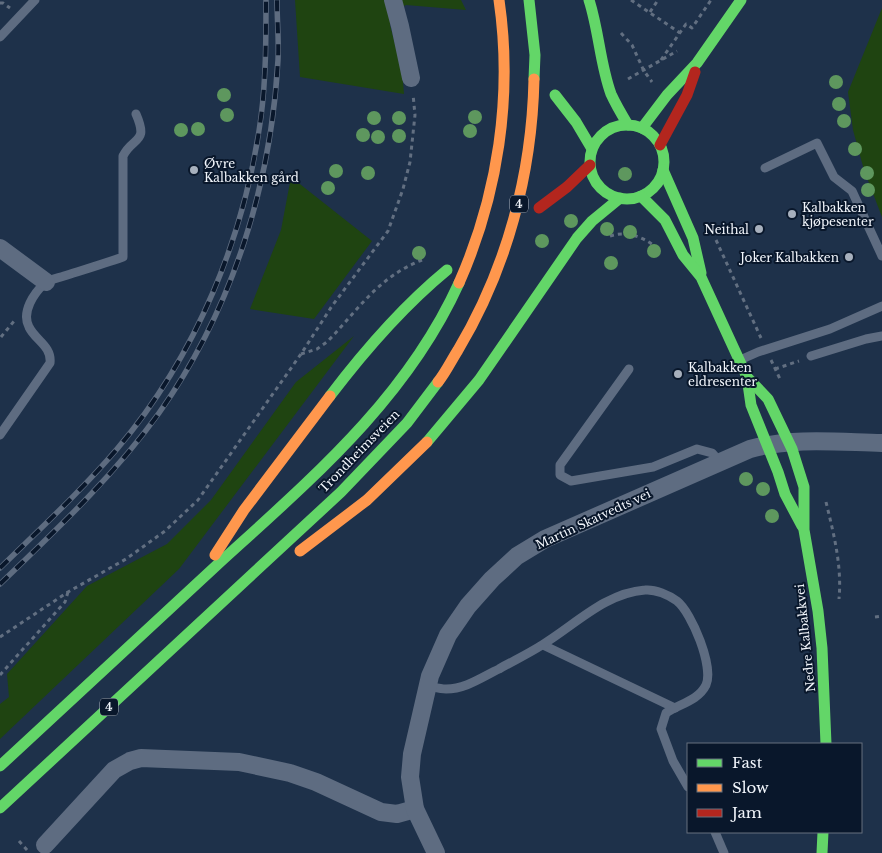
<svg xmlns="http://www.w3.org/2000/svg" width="882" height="853" font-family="'Libre Baskerville',serif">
<rect width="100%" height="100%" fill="#1e314a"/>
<g fill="#1f4411">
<polygon points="295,0 461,0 466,10 406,5 395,11 390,25 402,71 404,94 300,77"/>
<polygon points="882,8 882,217 864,170 853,130 848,92"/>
<polygon points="291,177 372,241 314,319 250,309 281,230"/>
<polygon points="354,336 179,569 0,739 0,704 9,697 7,674 87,586 167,544 211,500 296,382"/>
</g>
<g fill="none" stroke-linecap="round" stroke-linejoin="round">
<g stroke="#626f81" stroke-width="3" stroke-dasharray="4 4" stroke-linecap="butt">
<polyline points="631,0 680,33"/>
<polyline points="0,3 3,3 10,8"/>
<polyline points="650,12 658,0"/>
<polyline points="621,33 632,45 644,71 652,82"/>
<polyline points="661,60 686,24 692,28 711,0"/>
<polyline points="628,79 677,51"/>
<path d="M610 236C626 231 641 236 653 245"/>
<polyline points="716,240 761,338"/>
<polyline points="1,337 15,320"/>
<path d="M301 354 317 349 327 342C358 310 378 277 422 260"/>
<polyline points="771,360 780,379"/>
<polyline points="775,369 799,361"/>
<path d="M826 502C834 535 842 566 839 599"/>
<polyline points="875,617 882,616"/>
<polyline points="0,637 68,592 126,559 165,531 198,500 301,354 332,306 388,231 403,189 410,162 415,115 413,94"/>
<polyline points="0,675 65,602 68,592"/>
<polyline points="19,841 28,851"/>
</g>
<g stroke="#5e6c81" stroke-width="9">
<polyline points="0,37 35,0"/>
<polyline points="765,168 817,143 834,177 852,191 882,256"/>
<polyline points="811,356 866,339 882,336"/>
<polyline points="740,360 758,352 830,329 882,306"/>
<polyline points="629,369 560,465 560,475 571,481 653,467 697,449 712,453 719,461"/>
<path d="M0 435 50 363C52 346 35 340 29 327 21 312 34 293 45 283 50 279 58 278 64 276 83 270 103 264 123 257V156C133 136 149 144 136 114"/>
<polyline points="543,645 675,708"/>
<path d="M427 686C433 687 440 689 446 689 466 689 482 677 499 669 513 661 528 654 542 645 575 625 605 593 645 590 655 589 669 595 677 601 692 613 714 667 706 685 698 701 679 704 666 713L661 729 673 761 688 787"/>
<polyline points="715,832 724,853"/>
</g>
<g stroke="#5e6c81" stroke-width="18">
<polyline points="393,0 400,26 411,78"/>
<polyline points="0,248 46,282"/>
<polyline points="45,845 114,770 130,761 141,758 239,762 290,773 316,782 381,812 397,814 415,809"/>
<path d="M436 853 415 809 410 777 412 754 430 676 448 635 468 606 492 579 517 556 545 539 750 449C794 437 837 442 882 443"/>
</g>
<g stroke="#63d668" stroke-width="11">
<polyline points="529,0 535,55 534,79"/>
<path d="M589 0C599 31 600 64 611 94 616 105 622 115 628 125"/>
<polyline points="555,95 576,122 592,149"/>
<circle cx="627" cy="162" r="37"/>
<polyline points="642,128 667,95 697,63 741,0"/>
<polyline points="663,170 693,238 701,273"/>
<polyline points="641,196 665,220 683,255 701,277 747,377 751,405 778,472 785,494 802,526"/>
<polyline points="747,377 768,399 792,449 804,487 804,530 818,611 822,648 826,744"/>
<path d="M330 396C365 350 402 307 447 270"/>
<polyline points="427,442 479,380 577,238 592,221 620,198"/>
<path d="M0 766C72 699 144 632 217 565 309 481 406 400 459 283"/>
<polyline points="0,808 341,492 407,423 438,382"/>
<polyline points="822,853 823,832"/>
</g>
<g stroke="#ff974d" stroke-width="11">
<path d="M459 283C498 195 513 96 499 0"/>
<path d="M438 382C446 372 451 361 458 350 507 268 532 174 534 79"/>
<polyline points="300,551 367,500 427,442"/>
<polyline points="215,555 244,510 330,396"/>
</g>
<g stroke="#b3261e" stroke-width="11">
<polyline points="660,145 687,95 695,72"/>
<polyline points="539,208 567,187 590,165"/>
</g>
<defs>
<g id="rail">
<path d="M0 568C40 529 81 491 117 449 196 356 245 237 261 117 266 78 266 39 266 0"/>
<path d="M0 584C56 530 113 477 159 413 232 310 271 186 278 60 279 40 277 20 277 0"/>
</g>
</defs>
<use href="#rail" stroke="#5e6c80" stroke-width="5.5"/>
<use href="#rail" stroke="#09172b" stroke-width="4" stroke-dasharray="11" stroke-linecap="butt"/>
</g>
<g fill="#5e975e">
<circle cx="836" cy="82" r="7"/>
<circle cx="224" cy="95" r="7"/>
<circle cx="839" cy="104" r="7"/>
<circle cx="227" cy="115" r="7"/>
<circle cx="475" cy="117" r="7"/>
<circle cx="374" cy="118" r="7"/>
<circle cx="399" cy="118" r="7"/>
<circle cx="844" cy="121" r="7"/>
<circle cx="198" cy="129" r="7"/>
<circle cx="181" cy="130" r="7"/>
<circle cx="470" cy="131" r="7"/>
<circle cx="363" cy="135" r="7"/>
<circle cx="399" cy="136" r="7"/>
<circle cx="378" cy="137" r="7"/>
<circle cx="855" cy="149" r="7"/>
<circle cx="336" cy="171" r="7"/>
<circle cx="368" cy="173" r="7"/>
<circle cx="867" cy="173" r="7"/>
<circle cx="625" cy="174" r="7"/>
<circle cx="328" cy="188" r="7"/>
<circle cx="868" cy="190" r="7"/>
<circle cx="571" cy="221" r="7"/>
<circle cx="607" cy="229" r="7"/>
<circle cx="630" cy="232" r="7"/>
<circle cx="542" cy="241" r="7"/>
<circle cx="654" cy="251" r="7"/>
<circle cx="419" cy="253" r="7"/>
<circle cx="611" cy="263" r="7"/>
<circle cx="746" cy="479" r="7"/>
<circle cx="763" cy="489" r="7"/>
<circle cx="772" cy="516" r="7"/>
</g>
<g fill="#a7b0bd" stroke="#09172b" stroke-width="2">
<circle cx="194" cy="170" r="5"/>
<circle cx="792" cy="214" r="5"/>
<circle cx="759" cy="229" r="5"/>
<circle cx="849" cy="257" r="5"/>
<circle cx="678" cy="374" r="5"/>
</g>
<g text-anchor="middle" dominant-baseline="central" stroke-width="4" stroke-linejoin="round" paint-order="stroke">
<g fill="#09172b" stroke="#abb2bd" stroke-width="1">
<rect x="510" y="195.5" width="18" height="17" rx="4"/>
<rect x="100" y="698.5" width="18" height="17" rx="4"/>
</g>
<g font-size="11" font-weight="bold" fill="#f1f5fb">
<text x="519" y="204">4</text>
<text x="109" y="707">4</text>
</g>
<g font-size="12" fill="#f1f5fb" stroke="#09172b" text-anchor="start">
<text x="204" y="163">Øvre<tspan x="204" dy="14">Kalbakken gård</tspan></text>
<text x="802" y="207">Kalbakken<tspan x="802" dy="14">kjøpesenter</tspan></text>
<text x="749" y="229" text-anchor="end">Neithal</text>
<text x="839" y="257" text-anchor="end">Joker Kalbakken</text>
<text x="688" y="367">Kalbakken<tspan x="688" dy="14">eldresenter</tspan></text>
</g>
<g font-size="12" fill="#f1f5fb" stroke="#09172b">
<text transform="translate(359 451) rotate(-46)">Trondheimsveien</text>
<text transform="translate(593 519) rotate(-25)">Martin Skatvedts vei</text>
<text transform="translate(805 638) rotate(-96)">Nedre Kalbakkvei</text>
</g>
</g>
<rect x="687" y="743" width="175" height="90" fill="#09172b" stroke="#66707e"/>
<rect x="697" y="759" width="25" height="8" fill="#63d668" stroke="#66707e"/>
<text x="732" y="768" font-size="15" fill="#f1f5fb">Fast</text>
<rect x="697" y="784" width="25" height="8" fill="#ff974d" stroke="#66707e"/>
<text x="732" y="793" font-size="15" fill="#f1f5fb">Slow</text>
<rect x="697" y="809" width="25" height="8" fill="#b3261e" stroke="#66707e"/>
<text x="732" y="818" font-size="15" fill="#f1f5fb">Jam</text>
</svg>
